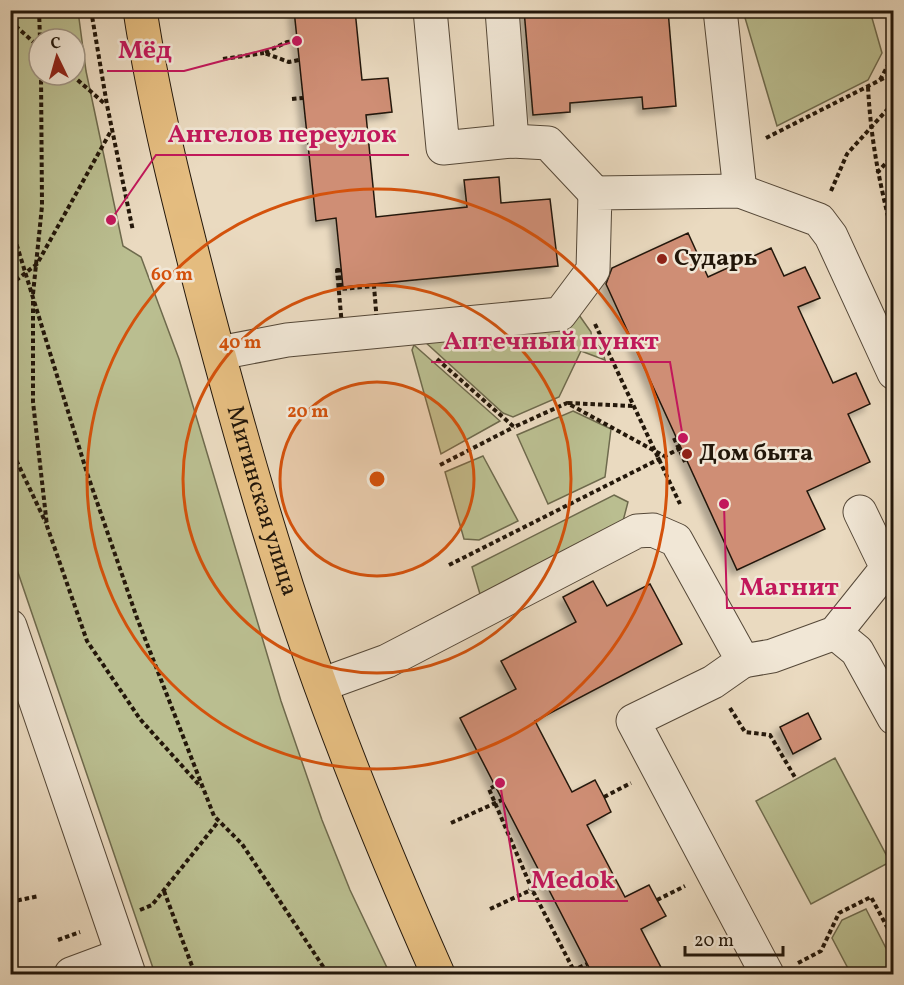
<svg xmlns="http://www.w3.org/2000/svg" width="904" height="985" font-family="Vollkorn,serif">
<defs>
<filter id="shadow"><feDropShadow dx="-5.5" dy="5.5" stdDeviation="3" flood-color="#0004"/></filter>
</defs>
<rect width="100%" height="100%" fill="#eadac0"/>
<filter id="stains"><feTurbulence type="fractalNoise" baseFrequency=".00333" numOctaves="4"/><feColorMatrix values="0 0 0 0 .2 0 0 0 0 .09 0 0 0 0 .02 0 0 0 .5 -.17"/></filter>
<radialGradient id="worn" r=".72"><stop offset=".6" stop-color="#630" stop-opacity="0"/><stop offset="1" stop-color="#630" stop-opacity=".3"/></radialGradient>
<g fill="#babe90" stroke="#6e6a4d" stroke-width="1.5" fill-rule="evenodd">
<path d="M10 11H78L86 71 123 246 141 257 179 359 281 701 322 820 350 890 390 974H155L11 552ZM39 39H75V75H39Z"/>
<polygon points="743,11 870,11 882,53 868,80 777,126"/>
<polygon points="579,315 591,332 592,341 602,349 605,360 581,351 559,397 513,417 503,413 424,341"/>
<polygon points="414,345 500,421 441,454 412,350"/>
<polygon points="573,411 611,429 605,477 548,504 517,435"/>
<polygon points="483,456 518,521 479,540 464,539 445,472"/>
<polygon points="614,495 628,502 623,521 482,601 472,567"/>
<polygon points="835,758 890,862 811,904 756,801"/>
<polygon points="866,909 893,962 893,974 851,974 832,938 842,920"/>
</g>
<g fill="#cf8e75" stroke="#23170a" stroke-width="1.5" filter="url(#shadow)">
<polygon points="294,10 355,10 362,80 388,78 392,112 366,115 376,217 467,207 464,180 499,177 501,203 550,199 558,266 343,287 336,218 316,221"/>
<polygon points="524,10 668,10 676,106 643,109 642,97 570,103 570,112 533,115"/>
<polygon points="688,233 708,277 771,248 784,276 805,267 820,298 798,307 833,383 856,373 870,404 848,414 870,462 807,491 825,529 737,570 606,284 612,268"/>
<polygon points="593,581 607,606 650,584 682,644 535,721 572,792 595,780 604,797 611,812 587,825 625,897 649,885 657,900 666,916 641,929 665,975 593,975 460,718 516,689 501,661 576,622 563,597"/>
<polygon points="808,713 821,739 793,754 780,727"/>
</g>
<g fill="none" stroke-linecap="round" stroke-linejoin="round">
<defs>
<g id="minor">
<polyline points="430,10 443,148 512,141 548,143 595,193"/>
<polyline points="502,10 512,141"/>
<polyline points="720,10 740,191"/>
<polyline points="219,353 287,340 560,314 593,270 595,193 740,191 819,220 831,236 894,373"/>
<polyline points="10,626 129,974"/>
<polyline points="835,633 857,651 894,718"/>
<polyline points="743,661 772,656 835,633 887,568 860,512"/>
<polyline points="321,685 387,661 637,531 653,530 676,540 743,661 713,682 633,721 767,974"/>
<polyline points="71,974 122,955"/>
</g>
<g id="major">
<path id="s1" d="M140 10C155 109 180 206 205 303 228 390 252 477 279 562 322 701 379 841 438 974"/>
</g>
</defs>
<use href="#minor" stroke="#554838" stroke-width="35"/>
<use href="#major" stroke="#23170a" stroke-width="35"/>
<g stroke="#23170a" stroke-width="4" stroke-dasharray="4.5 3" stroke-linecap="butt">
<polyline points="39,10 40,39"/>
<polyline points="91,10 107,105 133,231"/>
<polyline points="10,21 39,47"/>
<polyline points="297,41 287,42 264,53 289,62 299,60"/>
<polyline points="223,59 264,53"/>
<polyline points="72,75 105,104"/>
<polyline points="880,80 894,54"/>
<path d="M868 87C871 143 880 186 894 240"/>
<polyline points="292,99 303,98"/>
<polyline points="766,138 894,73"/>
<polyline points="877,173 894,154"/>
<polyline points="831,191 847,154 894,102"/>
<polyline points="10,223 87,473 137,618 214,816 242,844 328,974"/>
<polygon points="337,270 339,270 341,289 374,286 377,323 342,326"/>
<polyline points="10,285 37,264 112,129"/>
<polyline points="33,294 42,206 41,75"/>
<polyline points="33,301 33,402 47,526 87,641 140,719 201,787"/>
<polyline points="595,324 680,504"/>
<polyline points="437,359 514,427 567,403 664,456"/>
<polyline points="568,403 633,406"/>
<polyline points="674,438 685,462"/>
<polyline points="10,447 46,523"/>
<polyline points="440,465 514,427"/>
<polyline points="449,565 681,448"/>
<polyline points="730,708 745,732 770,735 796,779"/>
<polyline points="495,786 489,789 531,887 530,891 534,893 572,967 571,971 576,974"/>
<polyline points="604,797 631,783"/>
<polyline points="451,823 502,800"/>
<polyline points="164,891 195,974"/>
<polyline points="657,900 685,886"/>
<polyline points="10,902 39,896"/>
<polyline points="490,909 546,883"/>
<polyline points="140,910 152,905 218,822"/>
<polyline points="58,940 80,932"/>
<polyline points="798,963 821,951 839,913 871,897 894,940"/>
<polyline points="565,974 587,964"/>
</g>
<use href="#minor" stroke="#f1e7d6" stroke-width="33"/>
<use href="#major" stroke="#e5bd80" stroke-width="33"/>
</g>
<circle cx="377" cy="479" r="97" fill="#d4520c" fill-opacity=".12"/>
<g fill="none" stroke="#d4520c" stroke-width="3">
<circle cx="377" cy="479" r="97"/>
<circle cx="377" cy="479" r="194"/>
<circle cx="377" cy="479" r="290"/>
</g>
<g fill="#8f2418" stroke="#f1e7d6" stroke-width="2">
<circle cx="662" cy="259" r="6"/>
<circle cx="687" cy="454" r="6"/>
</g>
<g text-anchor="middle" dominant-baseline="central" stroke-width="5" stroke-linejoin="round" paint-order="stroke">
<g font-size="24" font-weight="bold" fill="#23170a" stroke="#f1e7d6" text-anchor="start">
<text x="674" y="259">Сударь</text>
<text x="699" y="454">Дом быта</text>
</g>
<g font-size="24" fill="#23170a" stroke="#f1e7d6">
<text stroke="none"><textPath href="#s1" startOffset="506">Митинская улица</textPath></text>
</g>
</g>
<circle cx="377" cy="479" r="9" fill="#d4520c" stroke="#f1e7d6" stroke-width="3"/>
<g font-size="18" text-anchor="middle" font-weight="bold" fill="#d4520c" stroke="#f1e7d6" stroke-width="5" stroke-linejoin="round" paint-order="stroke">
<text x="172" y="280">60 m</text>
<text x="240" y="348">40 m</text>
<text x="308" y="417">20 m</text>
</g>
<path fill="none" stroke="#c2185b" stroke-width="2" d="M297 41L184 71H107M111 220L156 155H409M683 438L670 362H431M724 504L727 608H851M500 783L519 901H628"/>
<g fill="#c2185b" stroke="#f1e7d6" stroke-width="2">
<circle cx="297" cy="41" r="6"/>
<circle cx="111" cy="220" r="6"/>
<circle cx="683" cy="438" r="6"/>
<circle cx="724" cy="504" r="6"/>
<circle cx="500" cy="783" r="6"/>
</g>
<g font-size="26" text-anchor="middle" font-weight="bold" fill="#c2185b" stroke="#f1e7d6" stroke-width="5" stroke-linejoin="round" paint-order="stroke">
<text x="145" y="58">Мёд</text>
<text x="282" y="142">Ангелов переулок</text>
<text x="551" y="349">Аптечный пункт</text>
<text x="789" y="595">Магнит</text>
<text x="573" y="888">Medok</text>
</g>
<rect width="904" height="985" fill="none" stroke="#eadac0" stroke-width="36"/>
<rect x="12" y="12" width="880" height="961" fill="none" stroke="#23170a" stroke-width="3"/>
<rect x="18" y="18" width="868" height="949" fill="none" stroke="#23170a" stroke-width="1.5"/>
<g transform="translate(57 57) rotate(355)"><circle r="28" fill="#f1e7d6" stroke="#9f9484" stroke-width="1.5"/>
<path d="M0-4.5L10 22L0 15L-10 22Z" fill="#8f2418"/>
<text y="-9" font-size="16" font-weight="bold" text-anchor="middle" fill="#23170a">С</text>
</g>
<path d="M685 946v9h98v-9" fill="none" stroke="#23170a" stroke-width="3"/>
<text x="694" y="946" font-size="18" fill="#23170a" stroke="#f1e7d6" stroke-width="4.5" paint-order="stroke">20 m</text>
<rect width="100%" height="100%" filter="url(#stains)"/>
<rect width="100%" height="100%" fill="url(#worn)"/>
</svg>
